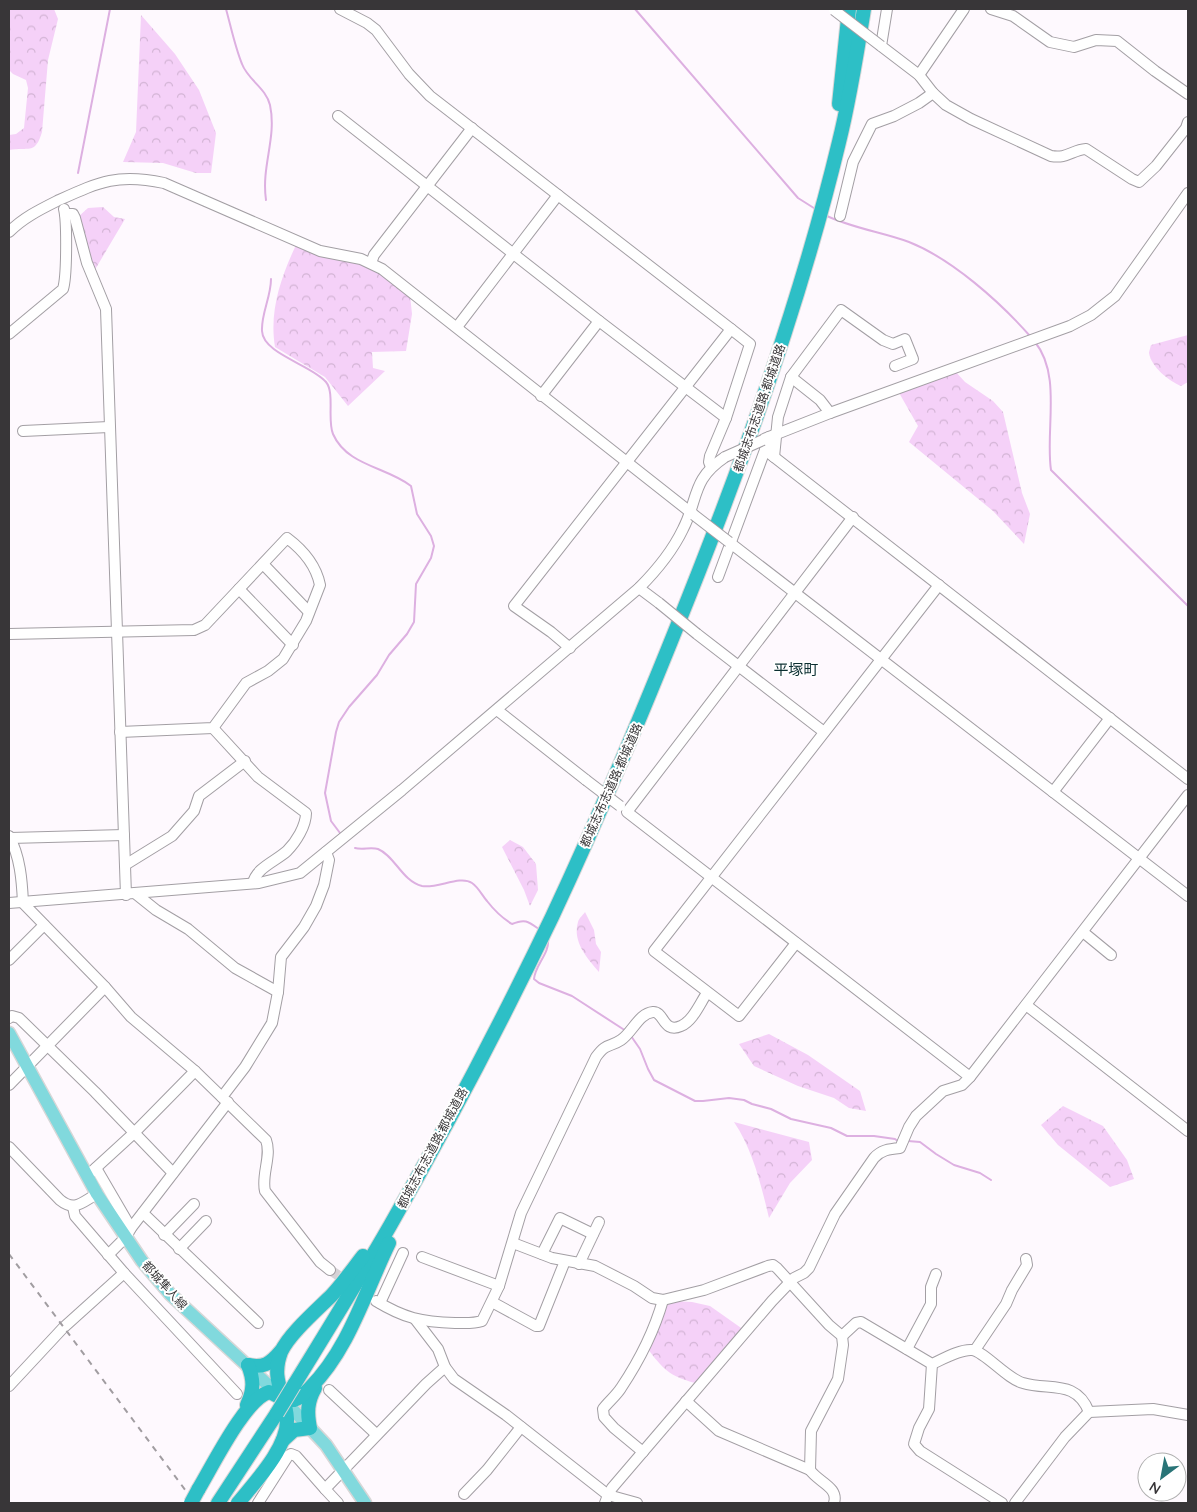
<svg xmlns="http://www.w3.org/2000/svg" width="1197" height="1512" font-family="Quicksand,'Noto Sans JP',sans-serif">
<defs>
<pattern id="forest-crowns" width="20" height="18" patternUnits="userSpaceOnUse" patternTransform="scale(1.25)"><rect width="20" height="18" fill="#f5d1f8"/><path d="M2 6a3 3 0 1 1 6 0M12 15a3 3 0 1 1 6 0" fill="none" stroke="#d3b4d5"/></pattern>
</defs>
<rect width="100%" height="100%" fill="#fef9fe"/>
<g fill="url(#forest-crowns)">
<path d="M9 9H54L58 19 48 60 42 132C35 156 28 146 9 150V135L16 134 24 128 28 88 26 80 13 74 9 70Z"/>
<polygon points="141,15 175,54 199,90 216,133 211,173 196,173 163,163 123,162 136,132"/>
<polygon points="103,207 114,217 125,219 93,273 78,217 88,208"/>
<path d="M296 245 366 265 383 274 410 295 412 314 406 351 372 352 373 368 385 371 348 406 325 377 275 347C269 311 281 277 296 245Z"/>
<path d="M1188 335V382L1181 386C1169 381 1151 367 1149 353 1149 352 1151 345 1151 345Z"/>
<polygon points="955,371 965,382 993,401 1003,412 1022,493 1030,514 1024,544 993,511 909,442 918,426 898,391"/>
<polygon points="510,840 523,847 536,864 538,890 530,906 524,890 502,847"/>
<path d="M585 912 594 930 596 944 601 952 599 972C588 959 572 942 578 922 579 918 583 915 585 912Z"/>
<polygon points="769,1034 808,1055 860,1091 866,1111 849,1108 834,1098 798,1086 754,1066 739,1044"/>
<polygon points="1063,1106 1103,1126 1127,1160 1134,1179 1110,1187 1058,1145 1041,1125"/>
<path d="M734 1122 809 1142 812 1160 790 1183 769 1218C761 1185 753 1150 734 1122Z"/>
<path d="M674 1301 692 1302 710 1306 744 1330 718 1370 695 1383C669 1376 663 1369 647 1348L666 1303Z"/>
</g>
<g fill="none" stroke-linecap="round" stroke-linejoin="round">
<g stroke="#ddb0e1" stroke-width="2">
<path d="M226 9C231 27 235 47 242 64 248 80 266 88 270 105 277 138 261 166 266 200"/>
<polyline points="635,9 798,198 817,210"/>
<polyline points="78,173 110,9"/>
<path d="M825 215C851 228 882 232 909 242 952 259 1000 302 1030 336"/>
<path d="M271 279C271 297 261 314 262 331 263 354 312 365 326 382 335 393 327 420 333 434 347 466 387 467 411 486L417 514 431 536 434 546 431 558 416 584 414 622 407 634 389 655 377 675 349 707 339 722 336 732 325 793 331 821 340 833"/>
<path d="M1035 342C1062 375 1045 431 1051 470L1188 606"/>
<path d="M355 848C362 850 371 847 378 849 395 856 402 881 422 886 437 889 460 875 472 883 478 887 482 895 487 901 494 910 502 918 512 924 526 918 529 922 540 930"/>
<path d="M548 939C550 953 535 965 534 979L539 983 572 996 626 1031"/>
<polyline points="631,1036 640,1049 648,1069 654,1080 695,1101 703,1101 729,1098 744,1100 752,1104 771,1109 791,1119 831,1128 847,1136 874,1136 895,1139 899,1142"/>
<polyline points="908,1141 920,1142 936,1154 954,1165 980,1173 991,1180"/>
</g>
<polyline stroke="#d6d2d6" stroke-width="10" stroke-dasharray="10 5" stroke-linecap="butt" points="330,1270 350,1283"/>
<defs>
<g id="minor">
<polyline points="340,9 367,23 376,30 409,74 430,96 731,329 514,606 551,632 570,648"/>
<path d="M887 9 881 46 919 75 933 93 946 105 971 119 1051 156C1067 159 1072 150 1086 149L1132 179 1139 182 1156 166 1186 128 1188 122"/>
<polyline points="991,9 1013,16 1050,42 1074,47 1096,40 1117,41 1155,71 1188,94"/>
<polyline points="919,75 964,9"/>
<polyline points="338,116 599,321 726,418"/>
<polyline points="65,214 73,214 75,218 87,263 106,309 126,895"/>
<polyline points="840,216 853,162 872,124 894,116 919,103 933,93"/>
<path d="M9 232C23 218 39 210 57 201 99 182 117 173 164 183L320 251 361 259 382 269 694 515"/>
<polyline points="371,263 374,255 472,128"/>
<polyline points="457,327 558,195"/>
<path d="M9 334 63 289C67 276 67 221 64 209"/>
<polyline points="791,377 820,400 830,413"/>
<polyline points="541,396 599,321"/>
<polyline points="23,431 109,427"/>
<polyline points="769,437 765,450 1188,779"/>
<polyline points="764,439 830,413 1070,326 1091,315 1115,296 1188,193"/>
<polyline points="774,457 778,417 791,377 841,310 883,340 893,344 905,339 913,359 895,366"/>
<polyline points="711,467 709,462 710,456 726,418 750,344 731,329"/>
<polyline points="853,517 627,812 970,1077"/>
<polyline points="729,542 1188,896"/>
<polyline points="263,564 309,612"/>
<polyline points="718,577 765,450"/>
<polyline points="639,588 659,603"/>
<polyline points="239,589 293,645"/>
<path d="M9 634 194 630 205 625 287 538C303 550 316 565 320 585L306 621 283 659 268 671 246 683 213 728 120 732"/>
<polyline points="697,634 824,732"/>
<polyline points="497,710 586,780"/>
<path d="M213 728 258 777 306 813C306 826 296 842 287 851 276 861 256 868 253 883"/>
<polyline points="1053,792 1110,718"/>
<path d="M9 836C20 856 22 880 23 903L105 987 131 1017 195 1071 266 1140C272 1156 261 1175 265 1191L320 1262 330 1270"/>
<polyline points="10,838 124,835"/>
<polyline points="125,865 172,836 194,811 199,796 245,761"/>
<polyline points="136,894 156,910 188,929 235,968 278,992"/>
<path d="M9 903 259 883 300 873 402 790 639 588C657 570 672 552 683 529 699 498 691 480 725 457"/>
<polyline points="1083,932 1111,955"/>
<polyline points="796,943 739,1016 654,951 939,585"/>
<polyline points="9,960 44,925"/>
<polyline points="1026,1005 1188,1131"/>
<polyline points="9,1018 12,1016 19,1018 95,1092 173,1173"/>
<polyline points="9,1085 105,987"/>
<polyline points="222,1097 245,1067 272,1023 278,992 281,957 304,927 316,906 324,885 329,860 326,852"/>
<path d="M9 1147 60 1200C75 1212 82 1202 97 1194"/>
<polyline points="96,1168 131,1228"/>
<polyline points="87,1176 134,1133 195,1071"/>
<polyline points="143,1213 258,1323"/>
<polyline points="164,1235 194,1204"/>
<path d="M513 1243 552 1258 595 1266 634 1286 652 1298 663 1300 704 1290 768 1266 773 1265 777 1268 829 1325 842 1336 843 1345 838 1379 811 1431 810 1470C818 1482 839 1487 834 1503"/>
<polyline points="179,1249 206,1221"/>
<polyline points="542,1254 560,1218 593,1234"/>
<polyline points="108,1255 126,1237 131,1228 228,1102"/>
<polyline points="422,1257 499,1286"/>
<polyline points="579,1264 599,1222"/>
<polyline points="124,1273 237,1394"/>
<path d="M376 1301C404 1318 421 1322 455 1323 464 1323 473 1324 482 1321L499 1286 521 1213 596 1057C607 1042 609 1048 621 1040 632 1033 639 1013 653 1012 664 1011 663 1034 681 1026 693 1021 700 1003 707 993"/>
<polyline points="492,1302 536,1326 539,1326 565,1261"/>
<polyline points="380,1303 403,1253"/>
<polyline points="415,1319 438,1349 445,1367 454,1379 506,1415 608,1495 637,1503"/>
<path d="M842 1336 856 1323 861 1322 932 1364C943 1359 960 1349 972 1350 984 1351 1007 1379 1023 1383 1049 1391 1076 1379 1089 1412"/>
<polyline points="907,1349 931,1304 931,1287 936,1274"/>
<polyline points="975,1350 1006,1304 1012,1290 1027,1265 1026,1259"/>
<polyline points="932,1364 929,1409 919,1428 914,1444 920,1451 1002,1503"/>
<polyline points="9,1386 63,1328 124,1273 75,1216 73,1207"/>
<polyline points="329,1390 376,1434"/>
<polyline points="686,1401 719,1431 810,1470"/>
<path d="M643 1452 614 1428 604 1417 603 1409C608 1402 616 1396 621 1388 639 1361 654 1332 663 1300"/>
<polyline points="464,1494 487,1470 521,1427"/>
<polyline points="258,1503 288,1456 291,1454 296,1456 325,1489"/>
<polyline points="338,1503 325,1489 426,1384 445,1367"/>
<path d="M605 1503 608 1495 612 1488 772 1301 794 1278 804 1273 809 1268 835 1214 874 1158C881 1150 889 1149 900 1148L909 1127 916 1116 943 1091 962 1085 970 1077 1188 795"/>
<polyline points="1015,1503 1065,1437 1089,1412 1153,1409 1188,1415"/>
</g>
<polyline id="major" points="9,1033 97,1194 142,1261 170,1294 282,1398 326,1445 365,1503"/>
<g id="highway">
<polyline points="839,104 849,9"/>
<path d="M248 1365C264 1368 270 1364 281 1351"/>
<path d="M294 1385C327 1331 360 1278 391 1224 448 1124 502 1021 552 917 605 804 653 688 699 571 754 431 804 288 839 142 850 98 857 53 864 9"/>
<path d="M247 1405C254 1390 254 1380 248 1365"/>
<path d="M283 1440 294 1430 310 1428C307 1413 307 1402 315 1388"/>
<path d="M198 1490C212 1467 245 1399 269 1392 277 1395 285 1401 294 1400 301 1398 305 1393 310 1388 349 1349 365 1292 389 1243"/>
<polyline points="218,1503 277,1413"/>
<path d="M238 1503C255 1482 288 1448 287 1419 286 1393 270 1381 281 1352 289 1334 318 1309 332 1295 343 1283 353 1269 363 1256"/>
</g>
</defs>
<use href="#minor" stroke="#a39fa4" stroke-width="12"/>
<use href="#major" stroke="#d7d7d7" stroke-width="15"/>
<use href="#highway" stroke="#d7d7d7" stroke-width="16"/>
<use href="#minor" stroke="#fff" stroke-width="10"/>
<use href="#major" stroke="#81d9dd" stroke-width="12"/>
<use href="#highway" stroke="#2dbfc6" stroke-width="14"/>
<polyline stroke="#a19da1" stroke-width="2" stroke-dasharray="6 6" stroke-linecap="butt" points="9,1254 195,1503"/>
<defs>
<g id="minor-bridge">
<polyline points="834,10 881,46"/>
<polyline points="725,457 763,440"/>
<polyline points="694,515 729,542"/>
<polyline points="659,603 697,634"/>
<polyline points="586,780 620,806"/>
</g>
<g id="highway-bridge">
<polyline points="277,1413 294,1385"/>
<polyline points="191,1503 198,1490"/>
</g>
</defs>
<use href="#minor-bridge" stroke="#a39fa4" stroke-width="12" stroke-linecap="butt"/>
<use href="#highway-bridge" stroke="#d7d7d7" stroke-width="16" stroke-linecap="butt"/>
<use href="#minor-bridge" stroke="#fff" stroke-width="10"/>
<use href="#highway-bridge" stroke="#2dbfc6" stroke-width="14"/>
</g>
<g text-anchor="middle" dominant-baseline="central" stroke-width="4" stroke-linejoin="round" paint-order="stroke">
<g font-size="12" fill="#383638" stroke="#fff">
<text transform="translate(759 408) rotate(-71)">都城志布志道路;都城道路</text>
<text transform="translate(611 785) rotate(-66)">都城志布志道路;都城道路</text>
<text transform="translate(432 1148) rotate(-62)">都城志布志道路;都城道路</text>
<text transform="translate(165 1285) rotate(48)">都城隼人線</text>
</g>
<g font-size="15" fill="#0b2f31" stroke="#fff">
<text x="796" y="669">平塚町</text>
</g>
</g>
<rect width="1197" height="1512" fill="none" stroke="#383638" stroke-width="20"/>
<g transform="translate(1162 1477) rotate(212)"><circle r="24" fill="#ffffff" stroke="#afafaf"/>
<path d="M0-4L9 19L0 12L-9 19Z" fill="#297477"/>
<text y="-8" font-size="14" font-weight="bold" text-anchor="middle" fill="#383638">N</text>
</g>
</svg>
